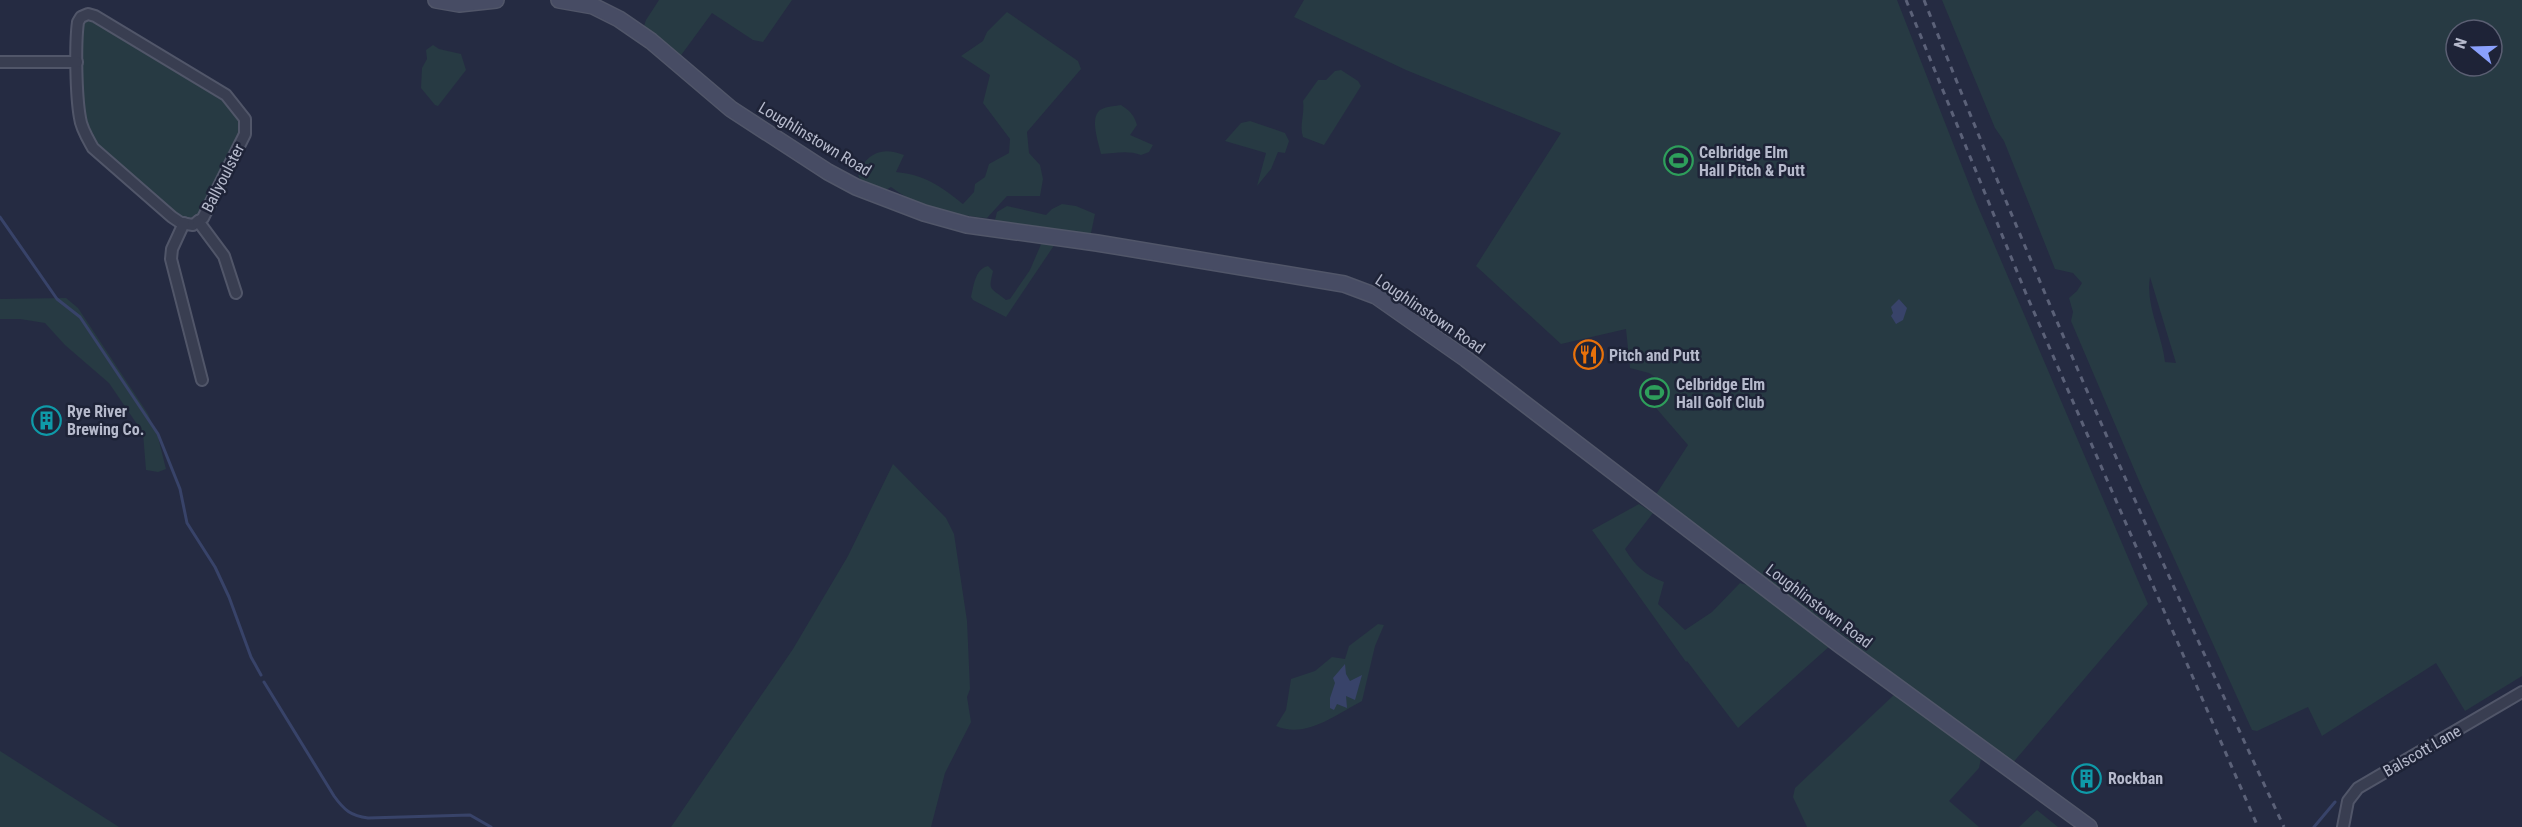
<svg xmlns="http://www.w3.org/2000/svg" width="2522" height="827" font-family="'Roboto Condensed',sans-serif">
<rect width="100%" height="100%" fill="#252b42"/>
<g fill="#273a43" fill-rule="evenodd">
<polygon points="659,0 792,0 763,42 753,40 712,13 679,58 643,29 646,20"/>
<polygon points="1304,0 1897,0 1976,202 2148,604 2011,765 1827,623 1778,590 1655,496 1688,445 1656,408 1668,385 1649,373 1630,368 1626,329 1561,344 1476,266 1561,133 1406,70 1294,17"/>
<path d="M1942 0H2522V676L2465 711 2436 663 2322 736 2308 707 2257 731 2252 730 2140 483 2071 321 2073 312 2069 298 2077 291 2082 283 2073 273 2055 269 2004 141 1995 128ZM2456 30H2492V66H2456ZM2150 277 2176 363 2165 362C2162 334 2145 304 2150 277Z"/>
<path d="M1007 12 1078 61 1081 69 1027 132 1029 153 1040 165 1043 179 1040 196H1007L987 218C954 215 917 207 891 187L882 192 861 181 858 175C866 153 882 146 904 155L896 172C926 175 940 186 963 204L974 192 975 184 985 177 989 164 1009 153 1010 139 983 103 990 75 961 56 983 41 987 32Z"/>
<path d="M93 20 222 98C229 105 239 115 240 125 242 144 211 193 201 212 193 220 184 219 174 214L93 140 83 118 82 29 86 21Z"/>
<polygon points="433,45 439,49 461,54 466,70 438,106 435,105 421,88 422,68 427,59 426,50"/>
<path d="M1341 70 1358 81 1361 86 1324 145 1303 137C1299 125 1305 114 1303 101L1318 80H1326L1335 71Z"/>
<path d="M1121 105C1130 111 1134 115 1137 125L1130 135 1153 145 1149 152 1141 155C1128 150 1116 153 1101 154 1099 143 1088 115 1102 109 1108 106 1116 106 1121 105Z"/>
<polygon points="1250,121 1285,133 1289,141 1285,153 1278,152 1271,169 1257,186 1266,153 1225,141 1241,123"/>
<polygon points="1062,204 1076,206 1095,214 1091,233 1084,237 994,224 997,212 1007,206 1046,215 1052,209"/>
<path d="M1042 242 1055 244 1006 317 973 300 971 297C974 285 975 269 988 266L993 271C988 292 990 287 1006 300L1010 299 1030 270Z"/>
<polygon points="66,298 78,308 148,414 158,437 166,469 158,472 146,470 143,433 109,383 65,345 45,323 20,319 0,319 0,299"/>
<polygon points="893,464 946,518 954,534 967,621 970,689 967,697 971,722 945,773 931,827 671,827 793,649 848,556"/>
<path d="M1639 504 1653 513 1625 549C1635 566 1645 575 1664 582L1658 604 1685 630 1712 612 1740 583 1758 588 1831 645 1738 728 1687 661 1686 662 1592 530Z"/>
<path d="M1378 624 1384 625 1375 646 1362 701C1335 715 1306 739 1276 726L1286 710 1291 679 1315 671 1332 657 1345 659 1349 646Z"/>
<polygon points="1895,694 1981,759 1979,768 1949,801 1979,827 1807,827 1793,797 1795,788"/>
<polygon points="0,751 119,827 0,827"/>
<polygon points="2037,810 2058,827 2019,827"/>
</g>
<g fill="#384369">
<polygon points="1899,299 1907,308 1903,320 1896,324 1891,316 1893,313 1891,307"/>
<polygon points="1345,664 1346,674 1350,681 1362,675 1355,700 1346,696 1347,708 1337,704 1334,710 1330,708 1330,698 1335,683 1333,678"/>
</g>
<g fill="none" stroke-linecap="round" stroke-linejoin="round">
<g stroke="#384369" stroke-width="3">
<polyline points="0,217 57,299 80,317 158,434 180,489 187,523 215,567 229,597 251,657 261,675"/>
<path d="M264 682 334 796C344 810 351 816 368 818L470 815 491 827"/>
<polyline points="2314,827 2335,802"/>
</g>
<defs>
<g id="street">
<path d="M88 14 95 16 226 95 245 119V134L203 218 193 225 181 223 172 217 93 148C88 139 81 128 80 118 76 96 75 44 78 22L81 17Z"/>
<polyline points="0,62 77,62"/>
<polyline points="198,221 224,256 236,293"/>
<polyline points="184,223 172,249 171,259 202,380"/>
<polyline points="2343,827 2348,801 2358,788 2522,692"/>
</g>
<g id="secondary">
<polyline points="436,0 459,4 496,0"/>
<polyline points="559,0 593,6 619,19 651,41 731,109 828,172 856,187 924,213 967,225 1097,243 1344,284 1376,296 1466,359 1840,645 2089,827"/>
</g>
</defs>
<use href="#street" stroke="#515669" stroke-width="14"/>
<use href="#secondary" stroke="#515669" stroke-width="18"/>
<use href="#street" stroke="#393e51" stroke-width="10"/>
<use href="#secondary" stroke="#474c64" stroke-width="15"/>
<g stroke="#5b6178" stroke-width="3" stroke-dasharray="6 6" stroke-linecap="butt">
<polyline points="1906,0 2027,296 2258,827"/>
<path d="M1924 0C2035 279 2157 555 2284 827"/>
</g>
</g>
<defs>
<symbol id="stadium-ring" viewBox="-11 -11 22 22"><circle r="9.5" fill="#1e2337" stroke="#2e9e5b" stroke-width="1.5"/><path d="M0-5a6.5 5 0 1 0 0 10a6.5 5 0 1 0 0-10ZM-3.5-1.8h7v3.6h-7Z" fill="#2e9e5b"/></symbol>
<symbol id="restaurant-ring" viewBox="-11 -11 22 22"><circle r="9.5" fill="#1e2337" stroke="#e8710a" stroke-width="1.5"/><path d="M-5-6h1v4h1v-4h1v4h1v-4h1v5L-1.5 .5V6h-2V.5L-5-1ZM5-6V6H3V1.5H1.5Q1.5-4 5-6Z" fill="#e8710a"/></symbol>
<symbol id="building-ring" viewBox="-11 -11 22 22"><circle r="9.5" fill="#1e2337" stroke="#0f9aa8" stroke-width="1.5"/><path d="M-4-6H4V6H1V3H-1V6H-4ZM-2.5-4.3h1.7v1.8h-1.7ZM.8-4.3h1.7v1.8H.8ZM-2.5-1h1.7V.8h-1.7ZM.8-1h1.7V.8H.8Z" fill="#0f9aa8"/></symbol>
</defs>
<g fill-rule="evenodd">
<use href="#stadium-ring" x="1662" y="144" width="33" height="33"/>
<use href="#restaurant-ring" x="1572" y="338" width="33" height="33"/>
<use href="#stadium-ring" x="1638" y="376" width="33" height="33"/>
<use href="#building-ring" x="30" y="404" width="33" height="33"/>
<use href="#building-ring" x="2070" y="762" width="33" height="33"/>
</g>
<g text-anchor="middle" dominant-baseline="central" stroke-width="5" stroke-linejoin="round" paint-order="stroke">
<g font-size="16" fill="#b6bacc" stroke="#1e2337">
<text transform="translate(815 139) rotate(31)">Loughlinstown Road</text>
<text transform="translate(223 178) rotate(-63)">Ballyoulster</text>
<text transform="translate(1430 314) rotate(34)">Loughlinstown Road</text>
<text transform="translate(1819 606) rotate(37)">Loughlinstown Road</text>
<text transform="translate(2422 751) rotate(-30)">Balscott Lane</text>
</g>
<g font-size="16" font-weight="bold" fill="#b6bacc" stroke="#1e2337" text-anchor="start">
<text x="1699" y="152">Celbridge Elm<tspan x="1699" dy="18">Hall Pitch &amp; Putt</tspan></text>
<text x="1609" y="355">Pitch and Putt</text>
<text x="1676" y="384">Celbridge Elm<tspan x="1676" dy="18">Hall Golf Club</tspan></text>
<text x="67" y="411">Rye River<tspan x="67" dy="18">Brewing Co.</tspan></text>
<text x="2108" y="778">Rockban</text>
</g>
</g>
<g transform="translate(2474 48) rotate(289)"><circle r="28" fill="#1e2337" stroke="#5b5f73" stroke-width="1.5"/>
<path d="M0-4.5L10 22L0 15L-10 22Z" fill="#8aa0fc"/>
<text y="-9" font-size="16" font-weight="bold" text-anchor="middle" fill="#b6bacc">N</text>
</g>
</svg>
